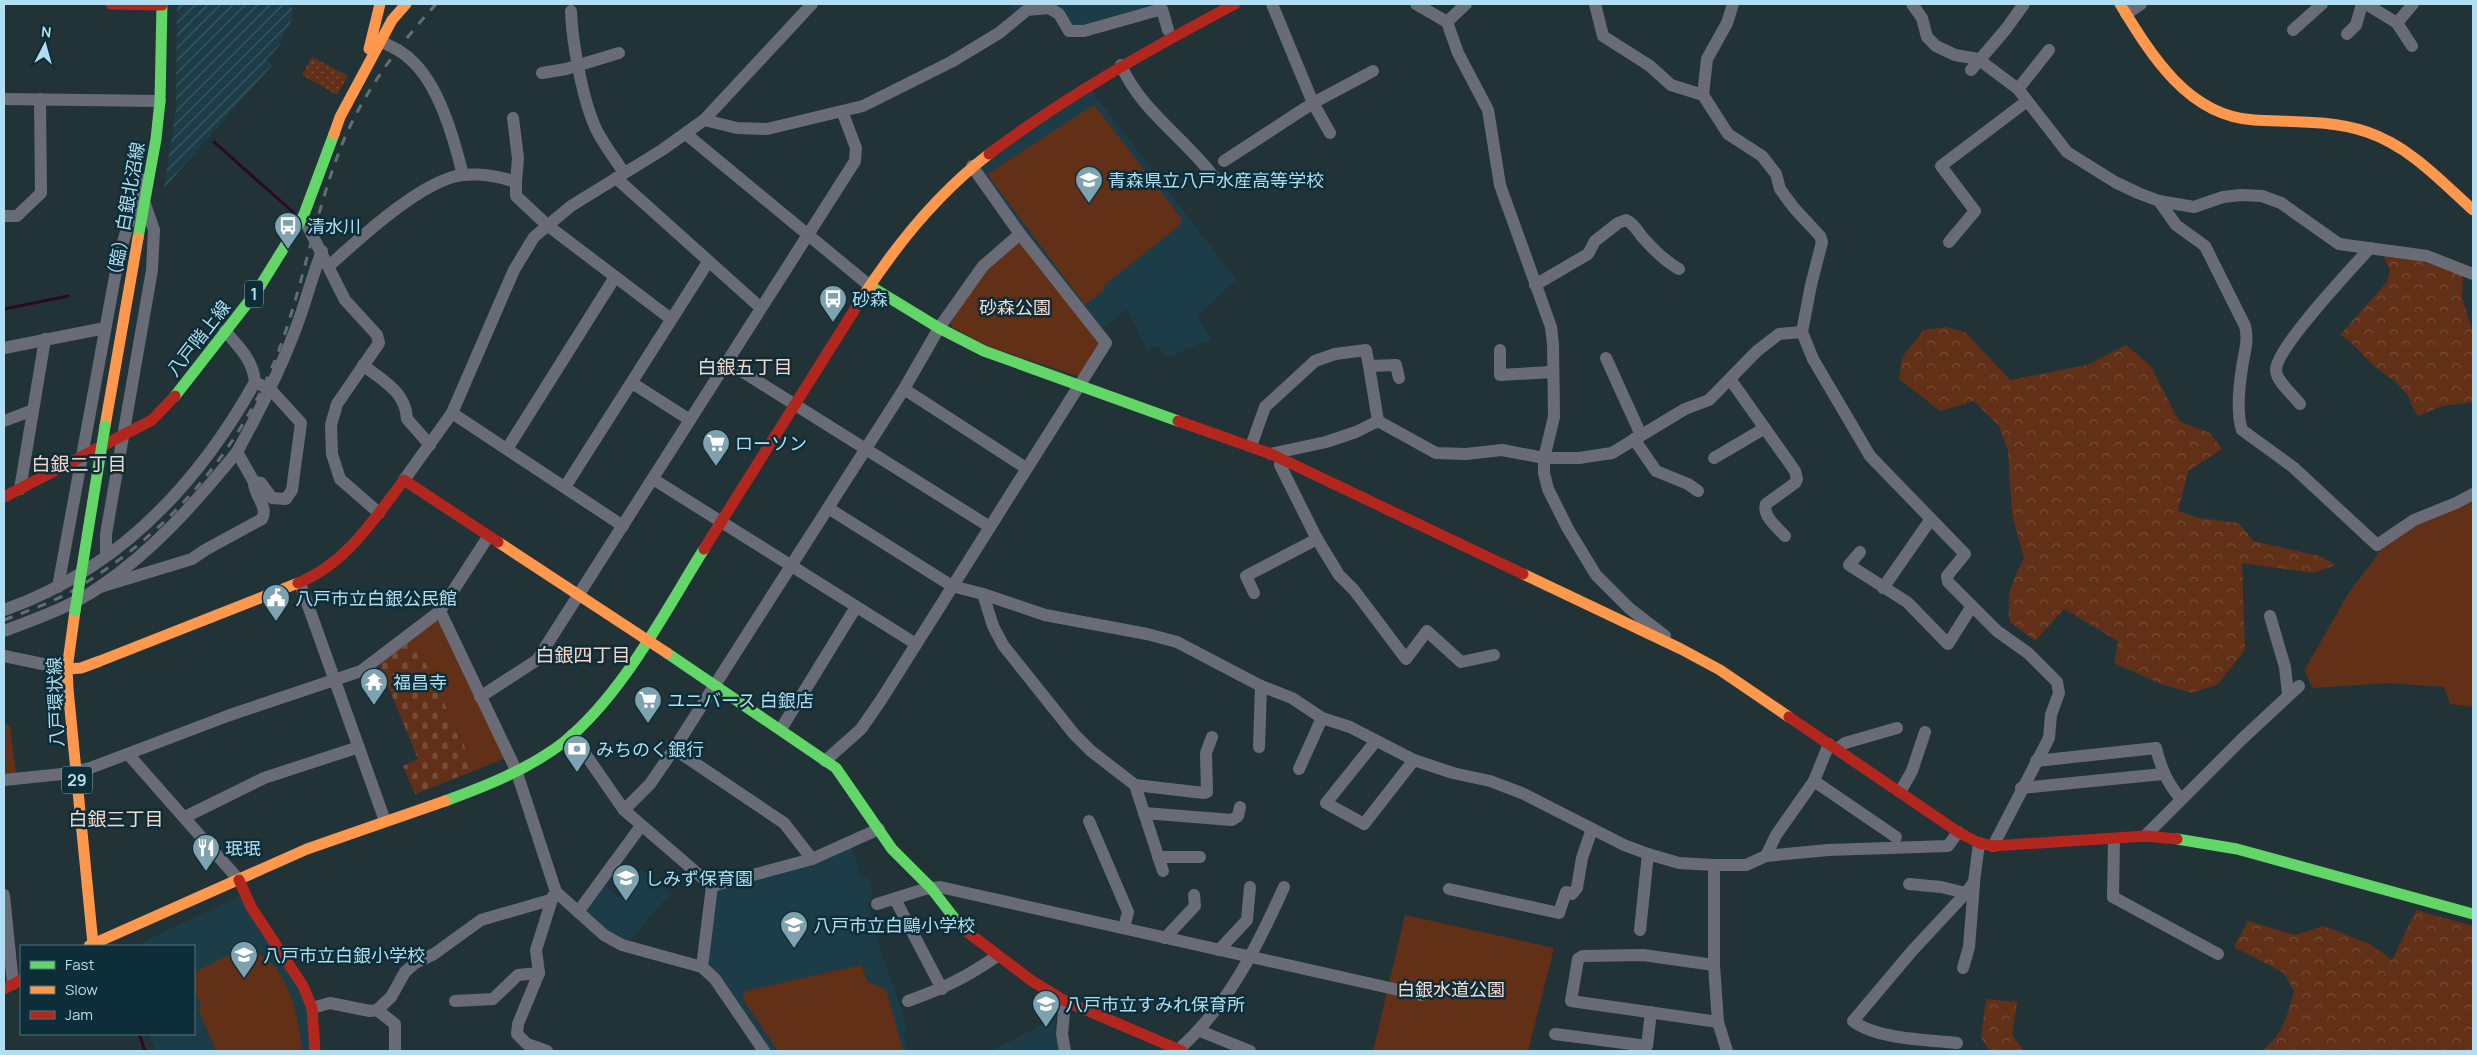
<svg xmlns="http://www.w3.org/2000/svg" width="2477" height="1055" font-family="Manrope,'Noto Sans JP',sans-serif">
<defs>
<pattern id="industrial-furrows" width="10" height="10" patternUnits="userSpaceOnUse" patternTransform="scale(1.25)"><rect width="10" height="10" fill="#1c3d48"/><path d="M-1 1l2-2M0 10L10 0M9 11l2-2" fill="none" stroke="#3b5963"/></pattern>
<pattern id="grass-dots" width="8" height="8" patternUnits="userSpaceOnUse" patternTransform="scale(1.25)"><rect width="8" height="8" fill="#623017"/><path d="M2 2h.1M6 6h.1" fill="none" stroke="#764e39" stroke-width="1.8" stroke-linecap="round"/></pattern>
<pattern id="forest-crowns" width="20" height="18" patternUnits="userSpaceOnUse" patternTransform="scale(1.25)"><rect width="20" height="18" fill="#623017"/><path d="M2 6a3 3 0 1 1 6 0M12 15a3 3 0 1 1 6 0" fill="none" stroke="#764e39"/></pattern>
<pattern id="cemetery-stones" width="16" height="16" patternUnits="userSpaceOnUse" patternTransform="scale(1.25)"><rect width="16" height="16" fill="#623017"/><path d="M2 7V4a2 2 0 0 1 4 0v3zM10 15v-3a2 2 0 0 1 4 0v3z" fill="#764e39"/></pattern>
</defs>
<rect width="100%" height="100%" fill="#223338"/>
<g fill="#1c3d48">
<polygon points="1010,4 1174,4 1162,9 1069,31 1049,8 1017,17"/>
<polygon points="1088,86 1236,280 1197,316 1211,339 1166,358 1159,346 1147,349 1127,309 1097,332 972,166"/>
<polygon points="852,847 861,879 868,877 874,901 868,903 877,939 908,1030 903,1032 908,1051 769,1051 707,962 715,891"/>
<polygon points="641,869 670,893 630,941 609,932 587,912 586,907 603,884 620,898"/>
<polygon points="242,895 307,1004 310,1051 156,1051 149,1034 194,1034 194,946 135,946"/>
<polygon points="1056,1004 1055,1028 1059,1051 992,1051 1038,1027"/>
</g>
<polygon fill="url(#industrial-furrows)" points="177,4 292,4 292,19 279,46 266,60 272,65 164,188 176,109"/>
<polygon fill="url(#grass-dots)" points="312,57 348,76 337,95 302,75"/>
<g fill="url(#forest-crowns)">
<path d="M2385 253 2428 263 2463 275 2462 298 2473 334V402L2442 406 2418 416C2411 409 2412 400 2405 392 2396 380 2380 372 2369 361 2358 351 2354 343 2340 335L2387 282 2390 270 2384 258Z"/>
<path d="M1946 327 1965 332 2010 380 2087 365 2126 345 2150 365 2179 421 2210 433 2222 449 2188 471 2178 511 2199 518 2239 523 2253 541 2319 556 2336 565 2313 573 2242 563 2245 650 2218 684 2192 693 2161 684 2114 663 2118 641 2064 609 2035 641 2010 622C2006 595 2011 582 2024 559L2012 514 2008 451 1999 426 1974 401 1940 411 1899 379 1902 357 1924 330Z"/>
<path d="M2416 910 2473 926V1051H2261C2282 1038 2288 1014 2294 991L2284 973 2234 947 2248 921 2295 935 2323 926 2370 944 2392 960Z"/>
<polygon points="1986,999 2017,1002 2012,1035 2024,1051 1990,1051 1981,1038"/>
</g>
<polygon fill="url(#cemetery-stones)" points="414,638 476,770 415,794 403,766 418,759 379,664"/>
<g fill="#623017">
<polygon points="1094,105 1181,218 1180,225 1102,287 1104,290 1085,305 987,174"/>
<polygon points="1022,240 1100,345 1080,377 987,346 952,327 950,323 985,268"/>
<polygon points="2473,500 2473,707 2450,704 2444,687 2388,683 2313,688 2304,671 2348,594 2384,546 2412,526"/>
<polygon points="436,621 441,621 505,758 476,770 414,638"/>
<polygon points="4,723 10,726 16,774 4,775"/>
<polygon points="1405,915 1554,948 1528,1051 1373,1051"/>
<path d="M242 949C288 955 298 1014 302 1051H216L198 1009 201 1007 194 989V972Z"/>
<polygon points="861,965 867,981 886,990 903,1051 778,1051 743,999 745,991"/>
</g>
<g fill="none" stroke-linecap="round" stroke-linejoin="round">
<g stroke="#2a0921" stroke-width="3">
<polyline points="214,142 294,213"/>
<polyline points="4,309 68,296"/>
<polyline points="139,1034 145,1051"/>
</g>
<g stroke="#696c76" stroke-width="12">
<polyline points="1272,4 1313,103 1330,133"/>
<polyline points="1416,4 1447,22 1458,53 1488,110 1500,185 1551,327 1553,344 1554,417 1544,458 1544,473 1548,489 1568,529 1596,575 1629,608 1665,636"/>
<polyline points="1595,4 1603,36 1650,66 1671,85 1703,95 1728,134 1762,156 1776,174 1780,189 1794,208 1820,236 1822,242 1811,285 1802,332 1813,359 1870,456 1965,554 1947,576 1948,582 1997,631 2028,653 2057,682 2059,693 2051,715 2049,738 1993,846"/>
<polyline points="1912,4 1922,18 1927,37 1936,46 1955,55 1978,59 2018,89 2067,152 2115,182 2138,193 2159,201 2194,207 2223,197 2241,195 2262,196 2281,203 2339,244 2427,256 2473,274"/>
<polyline points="2366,4 2397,23 2412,46"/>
<path d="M571 11C572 43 583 102 597 131 605 146 615 159 624 173"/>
<polyline points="2126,14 2141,4"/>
<polyline points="1447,22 1466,4"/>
<polyline points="2397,23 2413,4"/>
<polyline points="2293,30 2322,4"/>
<polyline points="2347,34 2356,25 2362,4"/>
<path d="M380 41C390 46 402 51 410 59 439 84 454 139 463 175"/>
<path d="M1121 65C1141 112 1188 140 1217 181"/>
<polyline points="1971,70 2006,29 2024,4"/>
<polyline points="542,73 566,69 619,53"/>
<polyline points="2018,89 2049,50"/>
<polyline points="1703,95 1707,59 1727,23 1733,4"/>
<polyline points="4,99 160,101"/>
<polyline points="513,118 518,158 516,182"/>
<polyline points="704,120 737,128 767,129 863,106 951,62 999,33 1027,10 1049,8 1059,14 1069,31 1084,31 1162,9 1168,30"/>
<polyline points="686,134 870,286"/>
<polyline points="1224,161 1313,103 1373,71"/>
<polyline points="616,178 761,308"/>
<path d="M2159 201 2176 225 2205 246 2245 326C2249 341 2244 353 2242 368 2239 387 2236 412 2242 430L2293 467 2377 545 2414 520 2456 503 2473 494"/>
<polyline points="4,216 17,216 41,193 40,99"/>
<polyline points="303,217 345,300 377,335 379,343 337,404 331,425 332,454 340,479 379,513"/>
<polyline points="1949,242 1975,211 1941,166 2027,101"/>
<path d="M329 266C359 239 423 179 463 175 480 173 501 177 516 182V196L547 225 671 319"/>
<path d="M1535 285 1588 254 1595 241 1618 223 1626 220C1635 224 1638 233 1645 240 1655 251 1666 262 1679 269"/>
<polyline points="4,348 105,328"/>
<polyline points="1500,350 1500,375 1552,372"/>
<polyline points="1606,358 1641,435"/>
<polyline points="727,362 990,527 1106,343 1020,234 972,166"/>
<path d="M363 365C383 381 406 392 407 419L430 445"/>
<polyline points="1369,366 1378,421"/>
<path d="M1730 379 1795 471 1797 479 1795 483 1766 504C1762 516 1777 527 1785 536"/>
<polyline points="632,383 690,420"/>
<polyline points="904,389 1026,468"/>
<path d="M2300 404C2293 395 2276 381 2276 370 2276 348 2352 268 2370 248"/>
<polyline points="452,413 623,526"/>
<polyline points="4,421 33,410"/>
<polyline points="1634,439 1656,471 1688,484 1698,491"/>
<polyline points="1251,446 1265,407 1315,361 1335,354 1366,350 1369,366 1396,365 1399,378"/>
<polyline points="507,449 615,277"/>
<path d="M237 452C259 412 280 371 296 328 306 302 312 276 322 251"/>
<polyline points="1271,454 1326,442 1356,432 1378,421 1436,453 1466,454 1502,450 1544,458 1579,458 1612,453 1685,409 1709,400 1757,351 1779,334 1802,332"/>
<polyline points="1714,458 1765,428"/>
<polyline points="1282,459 1280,465 1317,539 1339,575 1354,590 1406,659 1427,631 1461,662 1494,655"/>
<polyline points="653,479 916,644"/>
<polyline points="404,480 452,413 514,270 534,237 571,206 662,150 704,120 812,4"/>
<polyline points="565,487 708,262"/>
<polyline points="20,489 45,339"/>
<polyline points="828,508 952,586 983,594 1045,615 1147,634 1177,642 1261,686 1292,698 1322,718 1350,727 1414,760 1453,773 1490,781 1524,794 1624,845 1648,854 1679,863 1714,865 1746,865 1766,856 1776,835 1814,781 1829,744"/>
<polyline points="1860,552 1849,565 1907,602 1948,644 1972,606"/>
<polyline points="106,556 106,534 152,270 154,230 145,204"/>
<polyline points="300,583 385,821"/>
<polyline points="58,587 118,260 141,179"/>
<path d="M100 587 192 559 205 550 262 519C269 506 253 495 254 482L261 483 272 498 286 499 292 490 301 423 271 390 255 382C253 360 239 347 225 331"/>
<polyline points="1883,588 1931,519"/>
<polyline points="1254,593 1246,576 1317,539"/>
<polyline points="983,594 993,626 1003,645 1074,734 1091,751 1135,785 1163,871"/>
<path d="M4 610C118 570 197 486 255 382"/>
<polyline points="440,611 516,770 556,892 604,935 622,945 702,967 715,979 764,1051"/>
<polyline points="2270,616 2285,667 2288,694"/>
<path d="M4 631C36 619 73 606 101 586 154 550 196 502 237 452L254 482"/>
<polyline points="4,656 67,669"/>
<polyline points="480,697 537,660 855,161 856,148 842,111"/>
<polyline points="781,729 856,607"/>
<polyline points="572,735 624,810 712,886"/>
<polyline points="1375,742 1326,803 1364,824 1414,760"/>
<polyline points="1259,747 1261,686"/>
<polyline points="674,749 784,823 812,859"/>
<polyline points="1837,749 1845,743 1897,728"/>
<polyline points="128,754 239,880"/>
<polyline points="825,761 861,729 881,700 990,527"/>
<path d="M2036 761 2156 748C2161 768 2167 783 2181 799"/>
<polyline points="1299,769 1322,718"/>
<polyline points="4,780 62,774 90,768 230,715 361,671 440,611 488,537"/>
<polyline points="1814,781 1896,837"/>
<polyline points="1135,785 1204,793 1207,792 1206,753 1212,737"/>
<polyline points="2021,788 2163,774"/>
<polyline points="1900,792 1912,771 1925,732"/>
<polyline points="624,810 650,784 674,749 904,389 939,328 983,266 1020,234"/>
<polyline points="1144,813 1232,820 1238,816 1240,807"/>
<polyline points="185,817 264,778 359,747"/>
<polyline points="1089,821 1128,912 1124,928"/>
<polyline points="2145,836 2242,739 2299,686"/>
<polyline points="2114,839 2113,897 2218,954"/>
<polyline points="1766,856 1828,850 1948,846 1958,832"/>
<polyline points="1158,857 1200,857"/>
<polyline points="1714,865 1714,965 1718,1022 1727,1051"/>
<polyline points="1909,884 1941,887 1966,893"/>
<polyline points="1449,889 1559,913 1566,892 1572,894 1577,888 1582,858 1592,829"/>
<polyline points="4,895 13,984"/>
<polyline points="895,899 942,989"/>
<polyline points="877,904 925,889 940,887 1421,995"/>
<polyline points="578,912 641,826"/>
<polyline points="1640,930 1648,854"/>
<polyline points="1165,938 1195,906 1194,895"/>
<polyline points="1219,950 1247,920 1250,887"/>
<polyline points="1714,965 1643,955 1583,956 1578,959 1571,1001 1718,1022"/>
<polyline points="702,967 712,886 812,859 879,829"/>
<polyline points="1963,968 1969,947 1974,884"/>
<polyline points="455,1001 493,999 518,975 539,973"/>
<path d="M908 1001C942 989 967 977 997 956"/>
<polyline points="312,1008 330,1003 370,1011 377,1010 391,997 405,972 415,963 434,954 481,920 550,900"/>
<polyline points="377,1010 395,1024 395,1051"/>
<polyline points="1200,1031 1250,1051"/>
<polyline points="1555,1034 1647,1046 1651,1012"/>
<path d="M1957 1043C1928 1040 1876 1039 1853 1021L1912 951 1966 893 1974 882 1979 843"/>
<path d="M1178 1050C1228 1006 1257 947 1284 887"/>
<polyline points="547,1051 527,1044 517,1034 518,1024 539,973 536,950 553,896"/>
<polyline points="1065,1051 1062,1034 1065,1001"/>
</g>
<g stroke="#63d668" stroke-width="11">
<polyline points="138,238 156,139 160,101 162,4"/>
<polyline points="870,286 939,328 984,351 1178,421"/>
<polyline points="175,396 257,291 303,217 334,134"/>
<polyline points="667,653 836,768 892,849 931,888 962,928"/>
<path d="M445 801C486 786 529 769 564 742 623 694 664 613 704 549"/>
<polyline points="2177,839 2237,849 2473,914"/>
</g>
<g stroke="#ff974d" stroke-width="11">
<path d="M2120 4C2151 55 2188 116 2254 120 2291 122 2332 120 2367 132 2409 146 2441 181 2473 210"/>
<polyline points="369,49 380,4"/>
<polyline points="334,134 340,117 392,20 406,4"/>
<path d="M860 301C895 246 937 194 989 154"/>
<polyline points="105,426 138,238"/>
<polyline points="498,542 667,653"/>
<polyline points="1523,574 1681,649 1720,670 1789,717"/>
<polyline points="75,611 67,669 68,689 93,944 89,946"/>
<polyline points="67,669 81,668 100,661 298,583"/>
<polyline points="93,944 307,849 445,801"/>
</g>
<g stroke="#b3261e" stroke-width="11">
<polyline points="111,4 162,5"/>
<path d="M989 154C1066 96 1150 49 1235 4"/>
<polyline points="1178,421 1271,454 1523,574"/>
<polyline points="4,497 152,420 175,396"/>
<polyline points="704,549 860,301"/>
<path d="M298 583C346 564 374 519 404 480L498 542"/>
<polyline points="1789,717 1958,832 1979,843 1993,846 2145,836 2177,839"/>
<polyline points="239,880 251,907 303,986 312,1008 315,1051"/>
<polyline points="962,928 1032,981 1065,1001 1182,1051"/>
<polyline points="4,989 21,980"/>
</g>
<path stroke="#636d74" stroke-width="3" stroke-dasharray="9 9" stroke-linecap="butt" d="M4 620C27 611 51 603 72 591 161 539 233 460 273 365 302 295 313 218 341 147 362 94 398 46 436 4"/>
<polyline stroke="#63d668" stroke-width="11" points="75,611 105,426"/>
</g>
<defs>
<symbol id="school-pin" viewBox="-11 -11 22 30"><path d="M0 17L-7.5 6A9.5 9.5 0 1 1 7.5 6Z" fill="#7fa2b0" stroke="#0d2d38"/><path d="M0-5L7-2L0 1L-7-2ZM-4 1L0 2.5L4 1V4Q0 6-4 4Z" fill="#fff"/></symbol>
<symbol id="bus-pin" viewBox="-11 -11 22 30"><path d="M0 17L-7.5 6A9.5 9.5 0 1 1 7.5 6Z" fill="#7fa2b0" stroke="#0d2d38"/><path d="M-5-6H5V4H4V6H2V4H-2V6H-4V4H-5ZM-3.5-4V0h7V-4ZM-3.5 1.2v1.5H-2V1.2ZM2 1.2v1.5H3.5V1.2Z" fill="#fff"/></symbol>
<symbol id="supermarket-pin" viewBox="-11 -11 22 30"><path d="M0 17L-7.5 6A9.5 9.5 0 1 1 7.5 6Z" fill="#7fa2b0" stroke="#0d2d38"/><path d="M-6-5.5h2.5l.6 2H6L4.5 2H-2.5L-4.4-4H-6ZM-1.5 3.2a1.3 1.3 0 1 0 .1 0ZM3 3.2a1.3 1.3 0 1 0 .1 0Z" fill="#fff"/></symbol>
<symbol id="civic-pin" viewBox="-11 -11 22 30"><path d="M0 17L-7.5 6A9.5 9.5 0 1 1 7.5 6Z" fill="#7fa2b0" stroke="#0d2d38"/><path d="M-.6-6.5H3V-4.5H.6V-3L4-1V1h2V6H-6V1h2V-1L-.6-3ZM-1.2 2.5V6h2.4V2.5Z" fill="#fff"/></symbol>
<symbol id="temple-pin" viewBox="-11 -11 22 30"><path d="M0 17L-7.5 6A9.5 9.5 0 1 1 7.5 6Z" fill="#7fa2b0" stroke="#0d2d38"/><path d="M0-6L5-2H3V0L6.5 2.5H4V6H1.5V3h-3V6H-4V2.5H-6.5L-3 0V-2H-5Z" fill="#fff"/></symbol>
<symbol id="bank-pin" viewBox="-11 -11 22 30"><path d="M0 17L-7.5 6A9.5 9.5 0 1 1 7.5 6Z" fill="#7fa2b0" stroke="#0d2d38"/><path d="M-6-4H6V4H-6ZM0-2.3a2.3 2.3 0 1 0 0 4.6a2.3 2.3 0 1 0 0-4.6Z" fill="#fff"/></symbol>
<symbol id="restaurant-pin" viewBox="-11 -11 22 30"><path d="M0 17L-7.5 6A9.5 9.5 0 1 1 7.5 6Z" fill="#7fa2b0" stroke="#0d2d38"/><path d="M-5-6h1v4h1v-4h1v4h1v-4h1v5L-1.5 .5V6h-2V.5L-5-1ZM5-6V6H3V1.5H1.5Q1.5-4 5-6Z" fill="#fff"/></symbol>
</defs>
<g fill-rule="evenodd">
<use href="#school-pin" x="1073" y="164" width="32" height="43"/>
<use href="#bus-pin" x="272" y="210" width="32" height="43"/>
<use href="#bus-pin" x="817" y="283" width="32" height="43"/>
<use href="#supermarket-pin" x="700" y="427" width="32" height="43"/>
<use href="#civic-pin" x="260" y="582" width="32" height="43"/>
<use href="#temple-pin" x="358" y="666" width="32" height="43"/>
<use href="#supermarket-pin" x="632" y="684" width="32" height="43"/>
<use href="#bank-pin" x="561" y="733" width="32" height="43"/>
<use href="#restaurant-pin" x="190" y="832" width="32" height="43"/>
<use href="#school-pin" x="610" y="862" width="32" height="43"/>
<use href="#school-pin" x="778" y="909" width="32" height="43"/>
<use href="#school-pin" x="228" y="939" width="32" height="43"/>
<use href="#school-pin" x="1030" y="988" width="32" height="43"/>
</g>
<g text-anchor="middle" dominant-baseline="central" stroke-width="5" stroke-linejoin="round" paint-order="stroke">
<g fill="#0d2d38" stroke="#80a9b9" stroke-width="1">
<rect x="245" y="280.5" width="18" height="27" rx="4"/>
<rect x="62" y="766.5" width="30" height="27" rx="4"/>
</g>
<g font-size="16" font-weight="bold" fill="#b1def0">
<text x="254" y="294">1</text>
<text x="77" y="780">29</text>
</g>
<g font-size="18" fill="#b1def0" stroke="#0d2d38" text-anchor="start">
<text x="1108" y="180">青森県立八戸水産高等学校</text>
<text x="307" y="226">清水川</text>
<text x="852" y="299">砂森</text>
<text x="735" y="443">ローソン</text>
<text x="295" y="598">八戸市立白銀公民館</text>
<text x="393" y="682">福昌寺</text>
<text x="667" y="700">ユニバース 白銀店</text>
<text x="596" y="749">みちのく銀行</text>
<text x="225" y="848">珉珉</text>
<text x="645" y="878">しみず保育園</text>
<text x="813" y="925">八戸市立白鷗小学校</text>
<text x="263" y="955">八戸市立白銀小学校</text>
<text x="1065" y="1004">八戸市立すみれ保育所</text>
</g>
<g font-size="18" fill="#b1def0" stroke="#0d2d38">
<text transform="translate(125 213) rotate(-80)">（臨）白銀北沼線</text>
<text transform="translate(198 338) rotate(-52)">八戸階上線</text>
<text transform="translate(55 702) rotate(-92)">八戸環状線</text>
</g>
<g font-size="18" fill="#f3dbd1" stroke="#0d2d38">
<text x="1015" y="307">砂森公園</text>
<text x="1451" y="989">白銀水道公園</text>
</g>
<g font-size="19" fill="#f7d7ca" stroke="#0d2d38">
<text x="745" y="367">白銀五丁目</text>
<text x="79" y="464">白銀二丁目</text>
<text x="583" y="655">白銀四丁目</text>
<text x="116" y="819">白銀三丁目</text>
</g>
</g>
<rect width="2477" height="1055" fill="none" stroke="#b1def0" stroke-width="10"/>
<rect x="20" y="945" width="175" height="90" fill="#0d2d38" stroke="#4f7482"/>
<rect x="30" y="961" width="25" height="8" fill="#63d668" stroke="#4f7482"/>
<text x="65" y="970" font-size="15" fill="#b1def0">Fast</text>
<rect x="30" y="986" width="25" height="8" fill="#ff974d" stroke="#4f7482"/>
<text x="65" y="995" font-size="15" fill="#b1def0">Slow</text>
<rect x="30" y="1011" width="25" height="8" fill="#b3261e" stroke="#4f7482"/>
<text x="65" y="1020" font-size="15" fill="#b1def0">Jam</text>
<g transform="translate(45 45) rotate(6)" stroke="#0d2d38" stroke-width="4" paint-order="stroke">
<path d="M0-4L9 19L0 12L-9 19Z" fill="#b1def0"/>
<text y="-8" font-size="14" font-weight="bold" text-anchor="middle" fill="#b1def0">N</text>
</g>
</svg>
